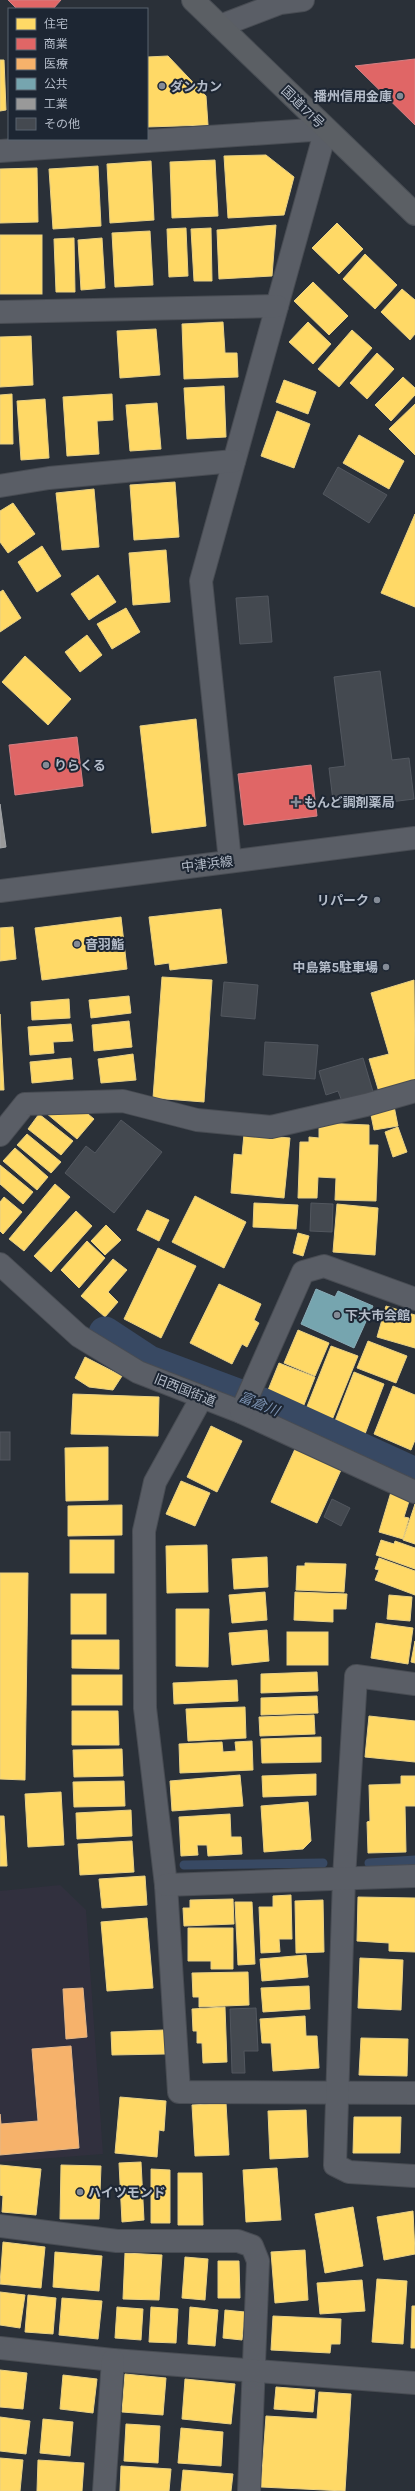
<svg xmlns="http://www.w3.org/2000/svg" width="415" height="2491" font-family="Karla,'Noto Sans JP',sans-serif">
<rect width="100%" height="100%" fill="#2a3038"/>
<polygon fill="#31303e" points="60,1885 86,1910 103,2154 0,2162 0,1891"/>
<g fill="#ffd966" stroke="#e8d084">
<polygon points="168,56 206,96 208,125 147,127 147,57"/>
<polygon points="0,60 4,60 6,110 0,111"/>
<polygon points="266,155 294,177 284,215 228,218 224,156"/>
<polygon points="215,160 218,216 172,218 170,162"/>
<polygon points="151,161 154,220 110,223 107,164"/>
<polygon points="98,166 101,226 53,229 49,169"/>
<polygon points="37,168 38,222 0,223 0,169"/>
<polygon points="337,223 363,249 339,274 312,248"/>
<polygon points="276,225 272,276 219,279 217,230"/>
<polygon points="186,228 188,276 169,277 167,229"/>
<polygon points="211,228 212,281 194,281 191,229"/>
<polygon points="150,231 153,285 115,287 112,233"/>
<rect x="0" y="235" width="42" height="59"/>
<polygon points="74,238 75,292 56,292 54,239"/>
<polygon points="102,238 105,288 81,290 78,240"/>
<polygon points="365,254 397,285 375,309 343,279"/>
<polygon points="313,282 348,316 329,335 294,301"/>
<polygon points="402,289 415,300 415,334 410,340 381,312"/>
<polygon points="223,322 225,353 237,353 238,377 184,379 182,324"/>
<polygon points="308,322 331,344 313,364 289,342"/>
<polygon points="156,329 160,375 120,378 117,331"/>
<polygon points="352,330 372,348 339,387 318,369"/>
<polygon points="31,336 33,385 0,387 0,337"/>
<polygon points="377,353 394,369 367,399 350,383"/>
<polygon points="403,377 415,388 415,395 391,421 375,405"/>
<polygon points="284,380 316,392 308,414 276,402"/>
<polygon points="224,386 226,437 187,439 184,388"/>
<polygon points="12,394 13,444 0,444 0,395"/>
<polygon points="112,394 113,420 97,421 99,454 67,456 63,397"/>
<polygon points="45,399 49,458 21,460 17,401"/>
<polygon points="157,403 161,449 130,451 126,405"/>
<polygon points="415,404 415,455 389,429"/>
<polygon points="277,411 310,424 294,468 261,456"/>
<polygon points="359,435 404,461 389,489 343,463"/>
<polygon points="175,482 179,537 134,540 130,485"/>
<polygon points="94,489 99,547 62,550 56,493"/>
<polygon points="13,503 35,534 8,553 0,542 0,511"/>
<polygon points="415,514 415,607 381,593"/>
<polygon points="42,546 61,576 37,592 18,562"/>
<polygon points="166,550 170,602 133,605 129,553"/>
<polygon points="98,575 116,602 89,620 71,594"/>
<polygon points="3,590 21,618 0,632 0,592"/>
<polygon points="126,608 140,632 112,649 97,624"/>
<polygon points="87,635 102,655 80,672 65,652"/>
<polygon points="25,656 71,699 48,725 2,682"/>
<polygon points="196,719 206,826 152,833 140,726"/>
<polygon points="221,909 227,963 170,970 169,963 155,965 149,917"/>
<polygon points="121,917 127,969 42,980 35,928"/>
<polygon points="13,927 16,959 0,961 0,928"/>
<polygon points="162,977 212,980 204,1102 153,1098"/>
<polygon points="414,980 415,1081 379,1092 369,1059 389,1054 371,993"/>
<polygon points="129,996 131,1013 91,1018 89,1000"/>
<polygon points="69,999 70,1018 32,1020 31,1002"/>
<polygon points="0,1014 4,1090 0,1090"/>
<polygon points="129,1021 132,1047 94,1051 92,1025"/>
<polygon points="71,1024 73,1041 53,1042 54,1053 30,1055 28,1027"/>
<polygon points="133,1054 136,1080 101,1083 98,1059"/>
<polygon points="71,1058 73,1079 32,1083 30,1062"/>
<polygon points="394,1106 398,1126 374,1130 370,1110"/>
<polygon points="82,1109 94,1119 77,1139 46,1113"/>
<polygon points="39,1114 73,1141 61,1155 28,1129"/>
<polygon points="319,1123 369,1125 369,1145 378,1145 376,1201 335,1200 336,1178 318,1177 317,1198 298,1198 300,1142 309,1142 309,1137 319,1138"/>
<polygon points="398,1127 407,1152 393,1157 385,1132"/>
<polygon points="27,1134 61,1162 51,1173 17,1145"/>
<polygon points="244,1134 290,1138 284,1198 231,1193 234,1154 242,1155"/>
<polygon points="15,1148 48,1177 37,1190 3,1161"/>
<polygon points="0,1165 33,1192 23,1204 0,1184"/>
<polygon points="55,1184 70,1197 24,1251 9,1239"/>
<polygon points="195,1196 246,1222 224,1268 172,1242"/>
<polygon points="4,1197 22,1212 3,1234 0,1231 0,1202"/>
<polygon points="254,1203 298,1205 296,1229 253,1227"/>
<polygon points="337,1204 378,1208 375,1255 333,1252"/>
<polygon points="147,1210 169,1220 159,1241 137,1230"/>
<polygon points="76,1211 92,1226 51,1272 34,1256"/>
<polygon points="106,1225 121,1240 105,1255 91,1241"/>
<polygon points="298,1233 309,1236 303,1256 293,1253"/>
<polygon points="87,1241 105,1258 79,1288 61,1270"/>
<polygon points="158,1248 196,1266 161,1338 124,1319"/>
<polygon points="113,1259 127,1270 108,1292 118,1302 105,1317 81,1296"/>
<polygon points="219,1284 261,1304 254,1320 259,1323 247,1347 242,1344 232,1364 190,1343"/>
<polygon points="386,1306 415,1315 415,1348 377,1337"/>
<polygon points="298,1330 329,1343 315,1376 284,1363"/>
<polygon points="368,1341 407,1356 396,1383 357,1368"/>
<polygon points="331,1346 358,1356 332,1420 306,1409"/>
<polygon points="85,1357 122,1376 113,1390 89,1387 75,1378"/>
<polygon points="279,1363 315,1377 300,1415 264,1400"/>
<polygon points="354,1372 384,1384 365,1434 335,1421"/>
<polygon points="393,1386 415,1395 415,1440 411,1450 374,1434"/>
<polygon points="73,1394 159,1397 158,1436 71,1434"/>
<polygon points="211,1426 242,1441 217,1492 187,1477"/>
<polygon points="108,1447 108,1500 66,1501 65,1448"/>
<polygon points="295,1449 341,1470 317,1523 271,1502"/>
<polygon points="181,1481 210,1493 195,1526 166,1514"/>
<polygon points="391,1492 410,1498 404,1517 409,1518 403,1539 379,1532"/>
<polygon points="415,1504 415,1544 403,1540"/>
<polygon points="122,1505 122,1535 68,1536 68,1506"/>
<rect x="70" y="1540" width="44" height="33"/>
<polygon points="381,1540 394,1544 395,1541 415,1548 415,1569 376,1555"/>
<polygon points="207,1545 208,1592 167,1593 166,1546"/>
<polygon points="267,1557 268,1587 234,1589 232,1559"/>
<polygon points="379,1558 415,1571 415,1595 375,1580 379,1570 375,1569"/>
<polygon points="305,1563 346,1564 344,1592 296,1590 297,1566 305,1566"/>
<polygon points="0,1573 28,1573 25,1780 0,1779"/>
<polygon points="265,1592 267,1620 232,1623 229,1595"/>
<polygon points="295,1592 347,1594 346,1609 333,1609 333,1622 294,1620"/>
<rect x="71" y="1594" width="35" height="40"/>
<polygon points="389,1595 412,1597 410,1621 387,1619"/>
<polygon points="176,1609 209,1609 208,1667 176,1666"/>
<polygon points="376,1623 413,1628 408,1664 371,1658"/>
<polygon points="267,1630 269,1661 232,1665 229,1633"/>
<rect x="287" y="1632" width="41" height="33"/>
<polygon points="72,1640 119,1640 119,1669 72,1668"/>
<polygon points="415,1641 415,1663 411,1662"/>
<polygon points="317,1672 318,1691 261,1693 261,1674"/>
<rect x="72" y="1675" width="50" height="30"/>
<polygon points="237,1680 238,1701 174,1704 173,1683"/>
<polygon points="317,1696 318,1713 261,1715 261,1698"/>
<polygon points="245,1707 246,1738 188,1741 186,1709"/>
<polygon points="72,1711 118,1711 119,1745 72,1745"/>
<polygon points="314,1715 315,1734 260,1736 259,1717"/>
<polygon points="369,1716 415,1721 415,1762 365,1757"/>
<polygon points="321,1737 321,1762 262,1763 261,1739"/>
<polygon points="252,1741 253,1770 180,1773 179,1744 222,1742 223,1752 236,1751 235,1742"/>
<polygon points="122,1749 123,1776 74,1777 73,1750"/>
<polygon points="316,1774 316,1795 263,1797 262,1776"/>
<polygon points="240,1775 243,1806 172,1811 170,1781"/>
<polygon points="401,1776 415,1776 415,1806 405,1806 406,1852 368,1853 367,1822 370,1821 369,1785 401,1784"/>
<polygon points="124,1781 125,1806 74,1807 73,1782"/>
<polygon points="61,1792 64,1845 28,1847 25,1794"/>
<polygon points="308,1802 311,1841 303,1849 264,1852 261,1806"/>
<polygon points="131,1810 132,1836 77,1839 76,1813"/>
<polygon points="230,1814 231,1837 241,1837 242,1854 208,1856 207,1845 197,1845 198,1855 181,1856 179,1817"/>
<polygon points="0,1816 4,1816 7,1866 0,1866"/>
<polygon points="132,1841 134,1872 80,1875 78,1844"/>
<polygon points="145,1876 147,1905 102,1908 99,1879"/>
<polygon points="291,1895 292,1939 279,1939 280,1952 261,1953 259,1907 273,1907 273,1896"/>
<polygon points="358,1897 415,1898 415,1952 389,1951 389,1943 357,1941"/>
<polygon points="233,1899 234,1924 184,1926 183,1908 190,1908 190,1900"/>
<polygon points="323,1900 324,1952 296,1953 295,1901"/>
<polygon points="235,1902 252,1902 255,1964 238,1965"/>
<polygon points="147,1918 153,1988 107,1991 101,1922"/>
<polygon points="188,1928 233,1928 233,1969 211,1969 211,1961 188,1961"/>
<polygon points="306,1955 308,1977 262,1981 260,1959"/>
<polygon points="360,1958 403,1960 401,2010 358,2008"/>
<polygon points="248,1972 249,2005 199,2007 199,1997 193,1997 192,1973"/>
<polygon points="309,1986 310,2009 263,2012 261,1988"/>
<polygon points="225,2007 227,2062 203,2063 202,2043 197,2043 197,2031 193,2031 192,2009"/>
<polygon points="305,2016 306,2036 317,2036 319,2068 273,2071 271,2043 262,2043 260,2019"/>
<polygon points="164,2030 165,2054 112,2055 111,2032"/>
<polygon points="361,2038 408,2039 407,2076 359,2075"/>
<polygon points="120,2097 166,2101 164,2131 159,2130 157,2157 115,2153"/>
<polygon points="226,2103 229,2155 195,2156 192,2105"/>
<polygon points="306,2110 308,2157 270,2159 268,2111"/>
<polygon points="354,2117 401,2117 400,2153 353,2153"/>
<polygon points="141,2162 144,2220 122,2222 119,2163"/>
<polygon points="0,2165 41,2169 36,2215 2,2212 3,2196 0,2195"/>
<polygon points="61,2165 101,2166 99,2219 60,2219"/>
<polygon points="277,2168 281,2220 246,2222 243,2170"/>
<polygon points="151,2169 170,2170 170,2223 151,2223"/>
<polygon points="178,2173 202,2173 203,2225 178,2225"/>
<polygon points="353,2207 363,2266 325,2273 315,2214"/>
<polygon points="413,2211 415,2254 384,2260 377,2217"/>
<polygon points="3,2242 45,2247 41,2288 0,2284"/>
<polygon points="305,2250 308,2300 275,2303 271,2252"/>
<polygon points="55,2252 102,2256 99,2291 53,2287"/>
<polygon points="125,2253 162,2255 159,2300 123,2299"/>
<polygon points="185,2257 208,2259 205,2300 182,2298"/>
<polygon points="218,2261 239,2261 240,2298 218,2298"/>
<polygon points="377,2279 407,2281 403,2344 372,2342"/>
<polygon points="362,2280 365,2311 320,2314 317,2283"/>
<polygon points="0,2292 25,2295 20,2328 0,2325"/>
<polygon points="28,2295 56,2298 53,2334 25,2332"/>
<polygon points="62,2298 102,2301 98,2339 59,2335"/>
<polygon points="412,2306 415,2306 415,2348 411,2348"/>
<polygon points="117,2307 143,2309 141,2340 115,2338"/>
<polygon points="151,2307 178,2309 176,2343 149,2342"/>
<polygon points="190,2307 218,2310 215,2346 188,2344"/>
<polygon points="225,2310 245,2312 242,2340 223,2338"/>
<polygon points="273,2316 341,2319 340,2344 331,2344 330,2353 271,2350"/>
<polygon points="0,2370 27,2373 23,2409 0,2407"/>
<polygon points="125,2374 166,2378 163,2415 122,2412"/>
<polygon points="63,2375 97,2379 93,2413 60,2409"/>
<polygon points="185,2379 235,2384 231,2424 182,2419"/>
<polygon points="276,2387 315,2390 313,2412 274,2409"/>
<polygon points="319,2392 351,2394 345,2491 261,2487 266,2416 317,2419"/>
<polygon points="0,2417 30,2421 26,2454 0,2451"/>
<polygon points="43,2419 73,2422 70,2456 40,2453"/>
<polygon points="126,2424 160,2426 158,2463 124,2461"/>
<polygon points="181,2428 223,2432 221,2466 178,2463"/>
<polygon points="0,2458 23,2460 20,2491 0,2491"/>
<polygon points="38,2460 84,2463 82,2491 37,2491"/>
<polygon points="121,2466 171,2469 169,2491 120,2491"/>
<polygon points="183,2470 233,2474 231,2491 181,2491"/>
</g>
<g fill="#e06666" stroke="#d38084">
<polygon points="8,0 61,0 53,9 17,9"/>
<polygon points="415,59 415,125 355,66"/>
<polygon points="77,737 83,786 15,795 9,745"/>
<polygon points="311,765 317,816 244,825 238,774"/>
</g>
<g fill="#f6b26b" stroke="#e2b587">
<polygon points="83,1988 87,2037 66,2039 63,1989"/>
<polygon points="71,2046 79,2148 0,2155 0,2114 1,2124 38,2121 32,2049"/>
</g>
<polygon fill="#76a5af" stroke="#89acb7" points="316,1289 335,1297 338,1291 373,1306 354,1348 301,1324"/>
<polygon fill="#999" stroke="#a1a4a7" points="0,804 6,847 0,848"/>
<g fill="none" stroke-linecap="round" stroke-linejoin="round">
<g stroke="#384963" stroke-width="9">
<polyline points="369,1863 415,1860"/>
<polyline points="184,1865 323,1863"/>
</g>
<polyline stroke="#384963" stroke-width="33" points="105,1333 149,1362 262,1404 415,1474"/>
</g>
<g fill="#444950" stroke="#52575f">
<polygon points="338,467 387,495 369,523 323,494"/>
<polygon points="268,596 272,642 240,644 236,598"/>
<polygon points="380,671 392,760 409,758 414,799 334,809 329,768 345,766 334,677"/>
<polygon points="224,982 258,985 255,1019 221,1016"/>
<polygon points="265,1042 318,1045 315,1079 263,1075"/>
<polygon points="363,1058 374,1095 343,1104 338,1091 326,1095 319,1071"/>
<polygon points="121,1120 162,1152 114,1213 65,1173 86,1146 95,1153"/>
<polygon points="311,1203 333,1204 332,1232 310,1231"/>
<rect x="0" y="1432" width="10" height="28"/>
<polygon points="332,1499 350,1508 341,1526 324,1517"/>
<polygon points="256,2008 258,2051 244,2051 245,2073 232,2073 230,2009"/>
</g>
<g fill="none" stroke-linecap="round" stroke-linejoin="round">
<defs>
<g id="minor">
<polyline points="220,26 280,3 303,0"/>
<polyline points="0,151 326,129 201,581 230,861"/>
<polyline points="0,312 277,306"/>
<polyline points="0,486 49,478 234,461"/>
<polyline points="0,1135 25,1104 123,1101 197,1120 271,1127 366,1105 415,1091"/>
<polyline points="0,1264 79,1336 138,1372 241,1412 415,1492"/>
<polyline points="202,1397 155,1482 144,1531 145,1708 166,1885 179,2092 415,2093"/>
<polyline points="241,1412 303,1272 324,1266 415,1299"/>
<polyline points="415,1684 356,1676 344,1878 335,2165 349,2172 415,2176"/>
<polyline points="166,1885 415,1876"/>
<polyline points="0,2226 117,2241 238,2241 252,2246 258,2261 249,2491"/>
<polyline points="0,2348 113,2360 415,2383"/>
<polyline points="104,2491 113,2360"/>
</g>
<polyline id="tertiary" points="0,891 415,838"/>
<polyline id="trunk" points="193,0 415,214"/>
</defs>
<use href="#minor" stroke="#484c53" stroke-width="24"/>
<use href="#tertiary" stroke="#484c53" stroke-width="24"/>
<use href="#trunk" stroke="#474c53" stroke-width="24"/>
<use href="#minor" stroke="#5a5e66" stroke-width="22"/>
<use href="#tertiary" stroke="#5a5e66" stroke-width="22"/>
<use href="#trunk" stroke="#5b5f64" stroke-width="22"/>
</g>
<g fill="#848b96" stroke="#1d2633" stroke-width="1.5">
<circle cx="162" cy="86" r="4"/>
<circle cx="400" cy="96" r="4"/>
<circle cx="46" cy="765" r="4"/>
<path d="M294 796h4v4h4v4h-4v4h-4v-4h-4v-4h4z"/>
<circle cx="377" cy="900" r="4"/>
<circle cx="77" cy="944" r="4"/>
<circle cx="386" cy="967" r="4"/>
<circle cx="337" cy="1315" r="4"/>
<circle cx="80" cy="2192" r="4"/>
</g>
<g text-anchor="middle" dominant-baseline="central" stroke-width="4" stroke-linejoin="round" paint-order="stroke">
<g font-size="13" font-weight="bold" fill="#b4bcc9" stroke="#1d2633" text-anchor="start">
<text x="170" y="86">ダンカン</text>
<text x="392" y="96" text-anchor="end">播州信用金庫</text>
<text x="54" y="765">りらくる</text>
<text x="304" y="802">もんど調剤薬局</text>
<text x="369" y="900" text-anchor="end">リパーク</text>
<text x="85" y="944">音羽鮨</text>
<text x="378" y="967" text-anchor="end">中島第5駐車場</text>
<text x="345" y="1315">下大市会館</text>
<text x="88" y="2192">ハイツモンド</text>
</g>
<g font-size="13" fill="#b4bcc9" stroke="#1d2633">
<text transform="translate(303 107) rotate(44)">国道171号</text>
<text transform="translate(207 864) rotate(-7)">中津浜線</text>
<text transform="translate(185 1390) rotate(22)">旧西国街道</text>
</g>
<g font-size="14" font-style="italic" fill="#7c92b1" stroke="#1d2633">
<text transform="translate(259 1404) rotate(22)">富倉川</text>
</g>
</g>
<rect x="8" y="8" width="140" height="132" fill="#1d2633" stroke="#59626f"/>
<rect x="16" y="18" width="20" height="12" fill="#ffd966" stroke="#59626f"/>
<text x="44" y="28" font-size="12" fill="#b4bcc9">住宅</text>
<rect x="16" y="38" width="20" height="12" fill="#e06666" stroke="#59626f"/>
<text x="44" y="48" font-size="12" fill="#b4bcc9">商業</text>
<rect x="16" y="58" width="20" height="12" fill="#f6b26b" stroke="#59626f"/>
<text x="44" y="68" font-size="12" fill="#b4bcc9">医療</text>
<rect x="16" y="78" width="20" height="12" fill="#76a5af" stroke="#59626f"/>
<text x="44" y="88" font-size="12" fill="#b4bcc9">公共</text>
<rect x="16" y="98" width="20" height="12" fill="#999999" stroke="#59626f"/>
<text x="44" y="108" font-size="12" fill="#b4bcc9">工業</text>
<rect x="16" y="118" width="20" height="12" fill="#444950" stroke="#59626f"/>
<text x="44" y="128" font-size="12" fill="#b4bcc9">その他</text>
</svg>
